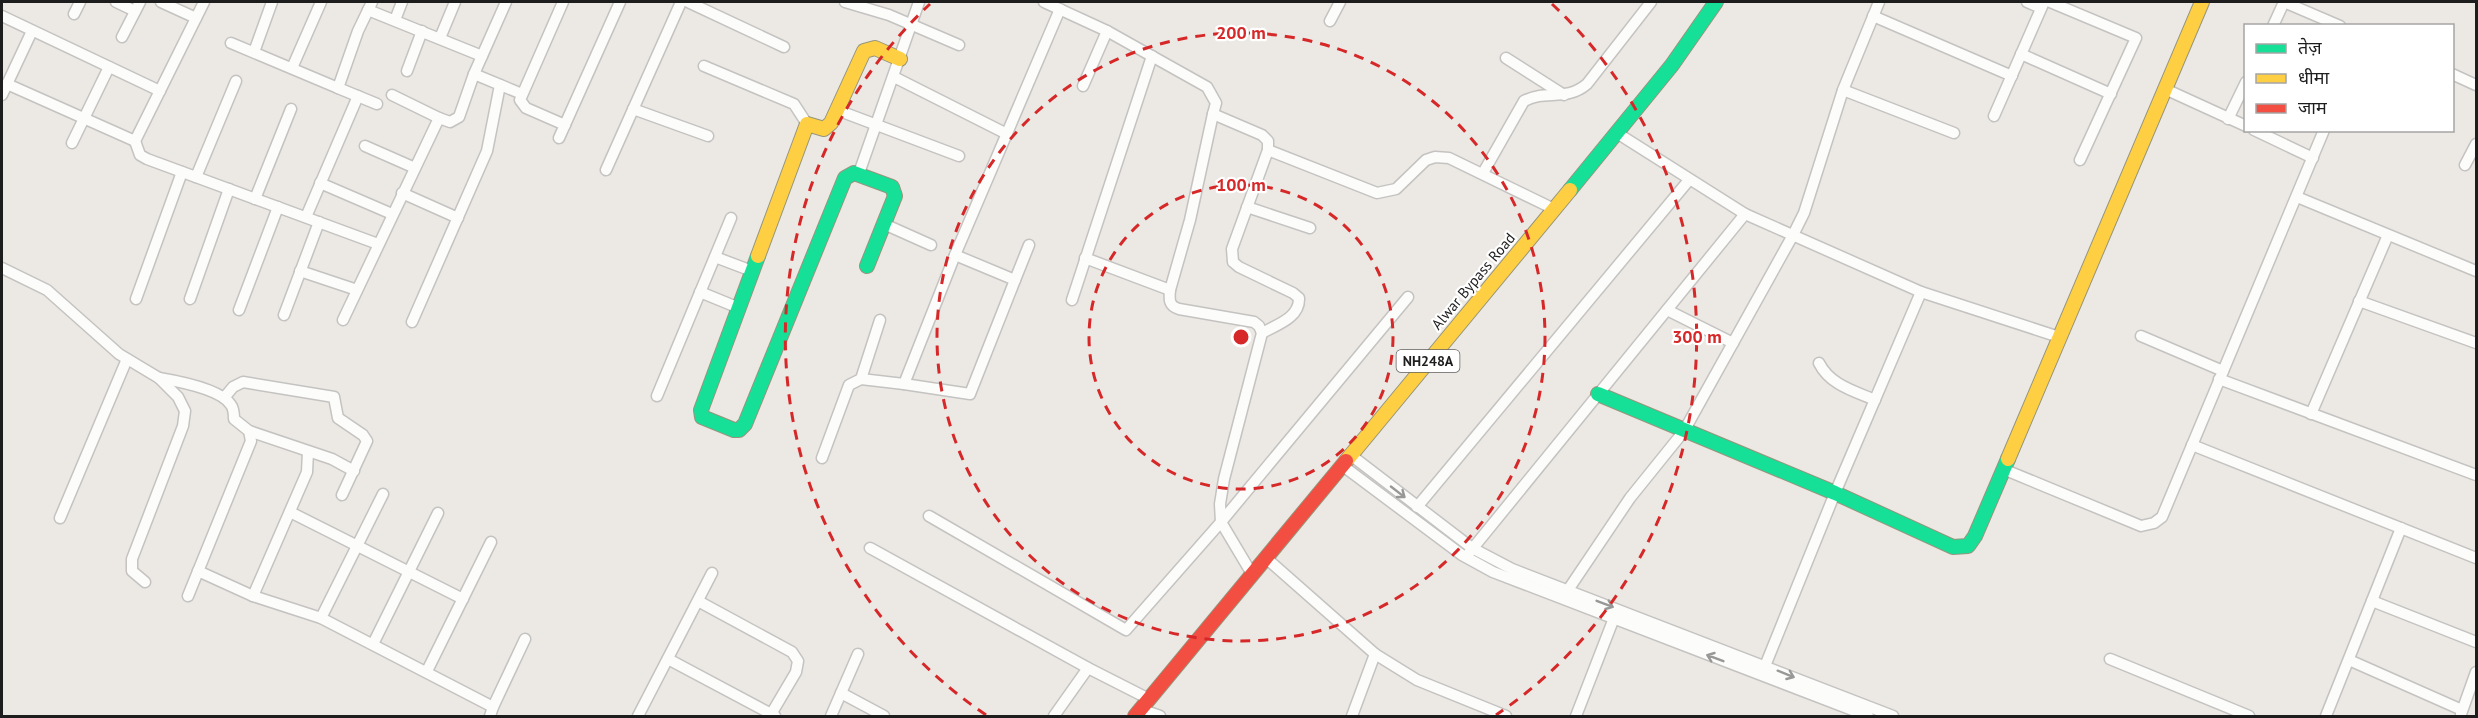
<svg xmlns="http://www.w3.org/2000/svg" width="2478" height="718" font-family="'PT Sans','Noto Sans Devanagari',sans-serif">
<rect width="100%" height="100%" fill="#ece9e4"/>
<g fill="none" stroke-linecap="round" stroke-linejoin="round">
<defs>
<g id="street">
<polyline points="116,2 135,11"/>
<polyline points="161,2 196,18"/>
<polyline points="563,2 520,100 526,108 565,125"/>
<polyline points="688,2 784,47"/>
<polyline points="845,2 889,15 959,45"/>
<polyline points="1044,2 1107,31 1207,87 1216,103 1213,114 1262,135 1268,141 1268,150 1377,193 1396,189 1426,160 1435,157 1449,158 1554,209"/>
<polyline points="2027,2 2041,8"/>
<polyline points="2050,2 2136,38 2080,160"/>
<polyline points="2284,2 2340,26"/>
<polyline points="368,10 482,56"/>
<polyline points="74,14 80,2"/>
<polyline points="2,16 160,91"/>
<polyline points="1873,16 2012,76"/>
<polyline points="395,20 402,2"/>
<polyline points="1330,21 1340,2"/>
<polyline points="2273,26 2284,2"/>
<polyline points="122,37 140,2"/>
<polyline points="440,38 455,2"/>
<polyline points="231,43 338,88 358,31 372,2"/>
<polyline points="254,52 272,2"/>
<polyline points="2021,54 2111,94"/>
<polyline points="1506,58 1564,95"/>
<polyline points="704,66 794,104 807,124"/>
<polyline points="292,68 321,2"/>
<polyline points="407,71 422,31"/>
<polyline points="474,74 522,94"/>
<polyline points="2452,74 2476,85"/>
<polyline points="894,77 1007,134"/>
<polyline points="7,84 135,141 204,2"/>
<polyline points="1083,86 1107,31"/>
<polyline points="338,88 377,104"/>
<polyline points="2165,89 2246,126"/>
<polyline points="1843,90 1954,133"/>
<polyline points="2,95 32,31"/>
<polyline points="392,95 439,118"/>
<polyline points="633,109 708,136"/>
<polyline points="837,110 959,156"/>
<path d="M1213 114 1190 220 1170 290C1169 300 1169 306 1179 309L1254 322 1259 326 1262 333 1224 479 1220 504 1221 522 1252 574"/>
<polyline points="1994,116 2044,2"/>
<polyline points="2228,119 2246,82"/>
<polyline points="2254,130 2313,158"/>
<polyline points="1617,133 1745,214 1921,292 2059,337"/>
<polyline points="559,138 620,2"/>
<polyline points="135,141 140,155 147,159 378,244"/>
<polyline points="72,143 109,67"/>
<polyline points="365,146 415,168"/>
<polyline points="2465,165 2476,144"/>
<polyline points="606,170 681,2"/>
<polyline points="859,173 919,2"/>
<path d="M1483 173 1524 101C1546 89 1566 102 1587 84L1651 2"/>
<polyline points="196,177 236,81"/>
<polyline points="320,183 392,214"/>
<polyline points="402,193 458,218"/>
<polyline points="2297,197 2476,271"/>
<polyline points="255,199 291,109"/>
<polyline points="1247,207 1310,228"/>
<polyline points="306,217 358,96"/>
<polyline points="884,224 931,245"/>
<polyline points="715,257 752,271"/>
<polyline points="1085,258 1170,290"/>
<polyline points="2,268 47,290 119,354 159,378 178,397 185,411 183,426 132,559 132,571 145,582"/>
<polyline points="300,271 357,290"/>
<polyline points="1015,280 1029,245"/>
<polyline points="700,292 739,308"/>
<polyline points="136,299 182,172"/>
<polyline points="190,299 229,189"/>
<polyline points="1072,300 1152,56"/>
<polyline points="2359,301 2476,343"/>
<polyline points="239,310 278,207"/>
<polyline points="1667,310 1733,343"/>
<polyline points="284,315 319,222"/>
<polyline points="343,320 439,118 450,122 459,117 474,74 506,2"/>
<polyline points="412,322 487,151 500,85"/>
<path d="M1262 333C1276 325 1300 318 1299 298L1293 293 1239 267 1233 262 1232 249 1268 150"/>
<polyline points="2141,336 2223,371"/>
<path d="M1819 363C1830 385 1854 391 1875 400"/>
<path d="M159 378C177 381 221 389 231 405 234 409 234 415 234 419L249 431 251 441 188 596"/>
<polyline points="861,379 880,320"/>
<polyline points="2219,379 2476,475"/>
<polyline points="904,384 970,394 1015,280 955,255"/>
<polyline points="657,396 731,218"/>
<polyline points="224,398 233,387 243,382 334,397 338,418 363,435 367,441 342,495"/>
<polyline points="2311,414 2388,235"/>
<polyline points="249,431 332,459 354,471"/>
<polyline points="2192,445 2476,558"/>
<polyline points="1352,456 1472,548 1512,569 1893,716"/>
<polyline points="822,458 849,385 861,379 904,384 955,255 1060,9"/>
<polyline points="1343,466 1462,555 1493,572 1868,716"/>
<polyline points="2003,469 2141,526 2154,523 2162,517 2324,130"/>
<polyline points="1417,507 1689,180"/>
<polyline points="290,512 463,599"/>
<polyline points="929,516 1126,630 1221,522 1408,297"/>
<polyline points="60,518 127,359"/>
<polyline points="870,548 1088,668 1149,699"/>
<polyline points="1469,553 1745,214"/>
<polyline points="1266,558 1375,654 1417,680 1506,716"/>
<polyline points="198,571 253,596 321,618 493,707 490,716"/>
<polyline points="1568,590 1630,498 1684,431 1793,235 1804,213 1843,90 1879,2"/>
<polyline points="253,596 307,472 308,452"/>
<polyline points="698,601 792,652 798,661 796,672 770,716"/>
<polyline points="2372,601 2476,642"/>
<polyline points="321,618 383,494"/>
<polyline points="373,644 438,513"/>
<polyline points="668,659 775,716"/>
<polyline points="2110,659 2249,716"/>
<polyline points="2349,660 2462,710"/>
<polyline points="427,671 491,542"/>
<polyline points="1763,671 1835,493 1921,292"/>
<polyline points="841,693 884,716"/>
<polyline points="493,707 525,639"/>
<polyline points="1140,709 1160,716"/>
<polyline points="2461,714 2476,672"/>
<polyline points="638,716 712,573"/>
<polyline points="831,716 858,654"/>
<polyline points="1054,716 1088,668"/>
<polyline points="1352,716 1375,654"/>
<polyline points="1576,716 1614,618"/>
<polyline points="2326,716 2401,528"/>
</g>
<g id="fast">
<polyline points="1570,190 1672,65 1716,2"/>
<polyline points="758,256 701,410 702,417 734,430 739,430 745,424 845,178 854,173 892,187 895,196 867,266"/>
<polyline points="1598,394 1835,493 1953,547 1968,546 1975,536 2008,459"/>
</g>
<g id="slow">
<polyline points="758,256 807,124 824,129 831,123 864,51 875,48 900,59"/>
<polyline points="2008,459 2202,2"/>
<polyline points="1346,461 1570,190"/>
</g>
<polyline id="jam" points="1135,716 1346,461"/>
</defs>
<use href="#street" stroke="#c4c3c1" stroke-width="13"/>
<use href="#fast" stroke="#96957c" stroke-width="16"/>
<use href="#slow" stroke="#96957c" stroke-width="16"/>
<use href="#jam" stroke="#96957c" stroke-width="16"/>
<use href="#street" stroke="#fcfcfb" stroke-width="10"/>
<use href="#fast" stroke="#16e098" stroke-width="14"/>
<use href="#slow" stroke="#ffcf43" stroke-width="14"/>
<use href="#jam" stroke="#f24e42" stroke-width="14"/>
</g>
<defs><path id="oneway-shaft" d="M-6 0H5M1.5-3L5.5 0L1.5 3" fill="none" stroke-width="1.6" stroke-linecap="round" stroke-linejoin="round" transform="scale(1.5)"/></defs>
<g stroke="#989897">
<use href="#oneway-shaft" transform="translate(1398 492) rotate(38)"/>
<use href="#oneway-shaft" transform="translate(1605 604) rotate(21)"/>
<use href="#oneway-shaft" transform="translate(1715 658) rotate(-159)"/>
<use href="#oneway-shaft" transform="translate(1786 674) rotate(22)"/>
</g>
<g fill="none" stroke="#d62828" stroke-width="3" stroke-dasharray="10 8">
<circle cx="1241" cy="337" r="152"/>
<circle cx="1241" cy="337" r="304"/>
<path d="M986 715A456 456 0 0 1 930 4M1552 4A456 456 0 0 1 1496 715"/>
</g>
<g text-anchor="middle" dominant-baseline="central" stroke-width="4.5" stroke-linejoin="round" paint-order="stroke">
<rect fill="#fff" stroke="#616161" stroke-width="1.5" x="1396.5" y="350" width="63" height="22" rx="4.5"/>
<g font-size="14" font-weight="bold" fill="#1d1d1d">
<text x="1428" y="361">NH248A</text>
</g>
<g font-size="15" fill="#1d1d1d" stroke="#fff">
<text transform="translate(1473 281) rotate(-50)">Alwar Bypass Road</text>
</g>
</g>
<circle cx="1241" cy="337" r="9" fill="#d62828" stroke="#fff" stroke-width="3"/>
<g font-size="18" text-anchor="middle" font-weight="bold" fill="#d62828" stroke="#fff" stroke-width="4.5" stroke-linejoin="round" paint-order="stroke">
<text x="1241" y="39">200 m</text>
<text x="1241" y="191">100 m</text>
<text x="1697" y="343">300 m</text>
</g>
<rect width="2478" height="718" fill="none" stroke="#1d1d1d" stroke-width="6"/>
<rect x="2244" y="24" width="210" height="108" fill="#ffffff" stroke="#a5a5a5" stroke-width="1.5"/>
<rect x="2256" y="44" width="30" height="9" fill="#16e098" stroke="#a5a5a5" stroke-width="1.5"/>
<text x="2298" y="54" font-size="18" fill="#1d1d1d">तेज़</text>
<rect x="2256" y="74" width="30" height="9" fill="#ffcf43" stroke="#a5a5a5" stroke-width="1.5"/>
<text x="2298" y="84" font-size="18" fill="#1d1d1d">धीमा</text>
<rect x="2256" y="104" width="30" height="9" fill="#f24e42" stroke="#a5a5a5" stroke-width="1.5"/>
<text x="2298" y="114" font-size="18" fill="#1d1d1d">जाम</text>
</svg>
